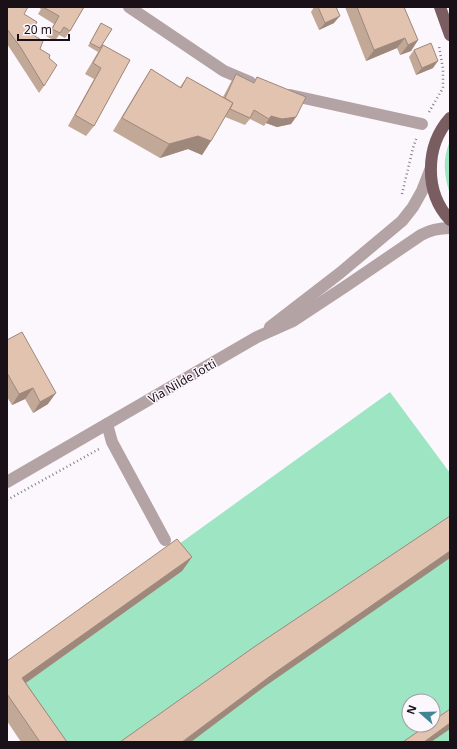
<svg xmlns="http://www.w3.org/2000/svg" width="457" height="749" font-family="'Noto Sans',sans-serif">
<rect width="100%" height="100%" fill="#fcf7fc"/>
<g fill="#9ee5c3" fill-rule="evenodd">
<path d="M450 141V194C444 176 442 159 450 141Z"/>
<path d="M390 392 450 473V742H21L7 668ZM409 701H433V725H409Z"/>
</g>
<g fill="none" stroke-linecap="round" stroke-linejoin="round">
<g stroke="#857e85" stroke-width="2.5" stroke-dasharray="1 3" stroke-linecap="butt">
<polyline points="429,112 443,88 443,69 439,46"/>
<polyline points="402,194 413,148 417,136"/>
<polyline points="7,500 99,449"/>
</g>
<g stroke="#b4a3a5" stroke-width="12">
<polyline points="129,7 224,71 250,82"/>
<polyline points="290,95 422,124"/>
<polyline points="270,327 340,273 402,221 413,207 422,191 431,168"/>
<polyline points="107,424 112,442 165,540"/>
<path d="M7 482 257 337 293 321 346 286 421 235C430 230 439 228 450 228"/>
</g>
<g stroke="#7a5d60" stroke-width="12">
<polyline points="440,7 450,35"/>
<path d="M450 118C425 146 424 192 450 220"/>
</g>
</g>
<g fill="#c2a897">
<polygon points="7,7 24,14 30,33 40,49 44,86 39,93 15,56 7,44"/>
<polygon points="38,7 84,7 70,31 65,38 59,35 55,41 46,36 54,24 38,14 41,9"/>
<polygon points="314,7 336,7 334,23 319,30 311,12"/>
<polygon points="345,7 404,7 418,40 411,51 400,55 397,48 366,61"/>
<polygon points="101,23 103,45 130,60 94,126 86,136 68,126 94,79 85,74 98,52 88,46"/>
<polygon points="414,50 433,68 416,75 409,57"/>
<polygon points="151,69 180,87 187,77 223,97 231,82 236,74 253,82 257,77 296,117 291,124 277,127 266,123 264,126 250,119 245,125 225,117 211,141 202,155 188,149 160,158 113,131 142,83"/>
<polygon points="7,340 48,404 33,413 25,399 12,405 7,397"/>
<polygon points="192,557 182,571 26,683 67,742 21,742 7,721 7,661"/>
</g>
<g fill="#9e887b">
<polygon points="340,16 334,23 319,30 325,23"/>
<polygon points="405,38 397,48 366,61 374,50"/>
<polygon points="418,40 411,51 400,55 408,45"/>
<polygon points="438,61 433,68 416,75 422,68"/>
<polygon points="271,116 296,117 291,124 277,127 266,123 264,126"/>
<polygon points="198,136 211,141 202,155 188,149 160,158 169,144"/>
<polygon points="33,388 25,399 12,405 19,394"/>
<polygon points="56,393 48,404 33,413 40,402"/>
<polygon points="450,551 450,558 264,687 191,742 182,742 273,674"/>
<polygon points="192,557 182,571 13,692 22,678"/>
<polygon points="450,723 450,729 431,742 424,742"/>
</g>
<g fill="#e2c3b0" stroke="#9e887b">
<polygon points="7,7 28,7 24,14 37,22 30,33 43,41 40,49 50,55 49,58 57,65 44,86 21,48 7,29"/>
<polygon points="43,7 84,7 70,31 64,27 60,33 52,29 59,16"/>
<polygon points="318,7 336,7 340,16 325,23"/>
<polygon points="357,7 404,7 418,40 408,45 405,38 374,50"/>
<polygon points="101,23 112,29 100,48 90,43"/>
<polygon points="431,43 438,61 422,68 414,50"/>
<polygon points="103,45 130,60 94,126 75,115 101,68 93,63"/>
<polygon points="151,69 181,88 187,77 233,103 211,141 198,136 169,144 122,118"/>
<polygon points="236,74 254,83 257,77 306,97 296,117 282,119 271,116 269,119 254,110 250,118 230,109 233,103 225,98"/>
<polygon points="22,332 56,393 40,402 33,388 19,394 7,373 7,340"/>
<polygon points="450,516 450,551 273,674 182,742 120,742 254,647"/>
<polygon points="177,539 192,557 22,678 67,742 40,742 7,694 7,661"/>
<polygon points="450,709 450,723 424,742 403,742 427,725 433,725 433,721"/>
</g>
<g text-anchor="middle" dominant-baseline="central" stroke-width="3" stroke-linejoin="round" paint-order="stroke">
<g font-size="12" fill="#191018" stroke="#fcf7fc">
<text transform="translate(182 381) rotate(-30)">Via Nilde Iotti</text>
</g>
</g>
<rect width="457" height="749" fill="none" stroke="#191018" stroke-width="16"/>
<g transform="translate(421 713) rotate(290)"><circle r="19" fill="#fcf7fc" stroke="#a19ba1"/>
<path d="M0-3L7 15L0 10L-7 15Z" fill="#418594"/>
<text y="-6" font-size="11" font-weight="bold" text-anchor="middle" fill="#191018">N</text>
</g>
<path d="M18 34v6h51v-6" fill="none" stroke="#191018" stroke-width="2"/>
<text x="24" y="34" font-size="12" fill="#191018" stroke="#fcf7fc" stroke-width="3" paint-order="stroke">20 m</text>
</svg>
